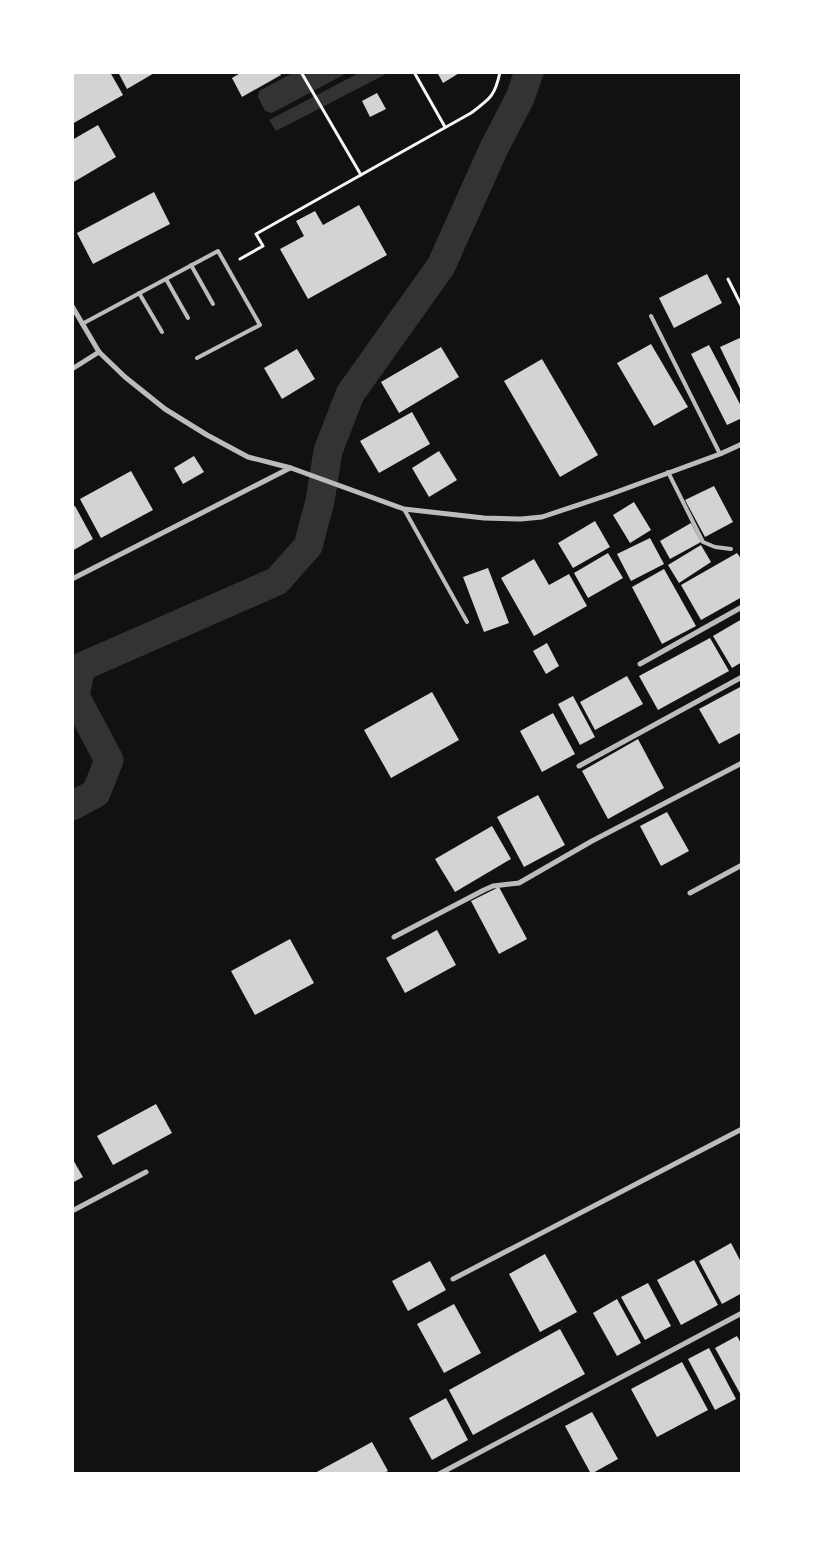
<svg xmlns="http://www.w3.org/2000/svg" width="814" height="1546" font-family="'Titillium Web',sans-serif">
<rect width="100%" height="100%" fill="#111"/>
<g fill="#333">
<polygon points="293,73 347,73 272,113 265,111 258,97 259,91"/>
<polygon points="359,73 388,73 276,131 269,120"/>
</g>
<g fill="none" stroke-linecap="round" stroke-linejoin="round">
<polyline stroke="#333" stroke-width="29" points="72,806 96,793 109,760 75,696 81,667 277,581 308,546 320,501 328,451 350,394 441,266 494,148 520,98 529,72"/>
</g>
<g fill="#d3d3d3">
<polygon points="72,72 110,72 123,95 72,124"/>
<polygon points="118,72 156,72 127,89"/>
<polygon points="242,72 280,72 281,75 242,97 232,78"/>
<polygon points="437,72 461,72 443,83"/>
<polygon points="377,93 386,109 370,117 362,101"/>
<polygon points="98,125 116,157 72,183 72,140"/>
<polygon points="154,192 170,224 93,264 77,233"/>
<polygon points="359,205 387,255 308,299 280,249 304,236 296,221 315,211 323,225"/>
<polygon points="707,274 722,303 674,328 659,298"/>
<polygon points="742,337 742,393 720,347"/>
<polygon points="651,344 688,407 654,426 617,363"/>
<polygon points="709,345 742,408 742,418 727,425 691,354"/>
<polygon points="441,347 459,377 399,413 381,382"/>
<polygon points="297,349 315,379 282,399 264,368"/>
<polygon points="542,359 598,455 560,477 504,381"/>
<polygon points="412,412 430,444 379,473 360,441"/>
<polygon points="439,451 457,480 429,497 412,468"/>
<polygon points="194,456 204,472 183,484 174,468"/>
<polygon points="131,471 153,510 101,538 80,499"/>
<polygon points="714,486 733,522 705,537 685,500"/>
<polygon points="634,502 651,530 630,543 613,515"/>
<polygon points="75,506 93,539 72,551 72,508"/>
<polygon points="595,521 610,547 573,568 558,543"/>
<polygon points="691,523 701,542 670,559 660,541"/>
<polygon points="650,538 664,564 631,581 617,554"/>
<polygon points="701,545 711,562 679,583 668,565"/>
<polygon points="608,553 623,578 588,598 574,573"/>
<polygon points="737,553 742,560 742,597 701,620 681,585"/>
<polygon points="534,559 549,585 569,574 587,606 534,636 501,578"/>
<polygon points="488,568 509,623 484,632 463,577"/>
<polygon points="664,569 696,626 662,644 632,587"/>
<polygon points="742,619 742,662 732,668 713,636"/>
<polygon points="710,638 729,671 658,710 639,676"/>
<polygon points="547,643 559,666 546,674 533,651"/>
<polygon points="627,676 643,704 595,730 580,702"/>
<polygon points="742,686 742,732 719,744 699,709"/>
<polygon points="432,692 459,740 391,778 364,730"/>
<polygon points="573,696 595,737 580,745 558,704"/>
<polygon points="553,713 575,754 542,772 520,731"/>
<polygon points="638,739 664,788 608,819 582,771"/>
<polygon points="538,795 565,845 524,867 497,817"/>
<polygon points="667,812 689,851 661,866 640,826"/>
<polygon points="492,826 511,859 455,892 435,859"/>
<polygon points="499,887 527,939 499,954 471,901"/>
<polygon points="437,930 456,965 405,993 386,958"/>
<polygon points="290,939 314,983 255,1015 231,971"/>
<polygon points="156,1104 172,1133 113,1165 97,1136"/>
<polygon points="72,1158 83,1177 72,1183"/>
<polygon points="731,1243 742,1264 742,1293 722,1304 699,1261"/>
<polygon points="545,1254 577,1312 540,1332 509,1274"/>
<polygon points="694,1260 718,1305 681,1325 657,1280"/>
<polygon points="430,1261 446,1290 408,1311 392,1281"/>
<polygon points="648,1283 671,1326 645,1340 621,1297"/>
<polygon points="617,1299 641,1343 617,1356 593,1313"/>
<polygon points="454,1304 481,1353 444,1373 417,1324"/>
<polygon points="560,1329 585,1374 473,1435 449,1390"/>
<polygon points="737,1336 742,1345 742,1397 715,1348"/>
<polygon points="709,1348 736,1399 715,1410 688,1359"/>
<polygon points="682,1362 708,1410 657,1437 631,1389"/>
<polygon points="446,1398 468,1440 432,1460 409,1418"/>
<polygon points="592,1412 618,1459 591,1474 565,1426"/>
<polygon points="372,1442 388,1471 382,1474 313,1474"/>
</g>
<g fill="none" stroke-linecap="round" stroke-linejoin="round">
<g stroke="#f5f5f5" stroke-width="3">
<polyline points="301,72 361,175"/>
<polyline points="414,72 445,127"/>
<path d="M240 259 263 246 256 234 471 113C490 99 495 96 500 72"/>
<polyline points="728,279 742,307"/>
</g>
<g stroke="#bcbcbc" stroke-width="4">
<polyline points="191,265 213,304"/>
<polyline points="166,279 188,318"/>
<polyline points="139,293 162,332"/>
<polyline points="651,316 720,454"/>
<polyline points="82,324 218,251 260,325 197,358"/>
<polyline points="668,472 703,542 715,547 731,549"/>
<polyline points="404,509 467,622"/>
</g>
<g stroke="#bcbcbc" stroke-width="5">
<polyline points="72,306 99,352 125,377 165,409 207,435 248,457 291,468 404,509 484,518 521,519 542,517 611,494 720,454 742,444"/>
<polyline points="72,369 99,352"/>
<polyline points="72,579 290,468"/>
<polyline points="640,664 742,607"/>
<polyline points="579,766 742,677"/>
<polyline points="690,893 742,865"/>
<polyline points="394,937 484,890 493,886 519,883 592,841 742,763"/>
<polyline points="72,1211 146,1172"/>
<polyline points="453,1279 742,1129"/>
<polyline points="439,1474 742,1313"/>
</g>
</g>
<rect width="814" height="1546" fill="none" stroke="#ffffff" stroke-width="148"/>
</svg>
